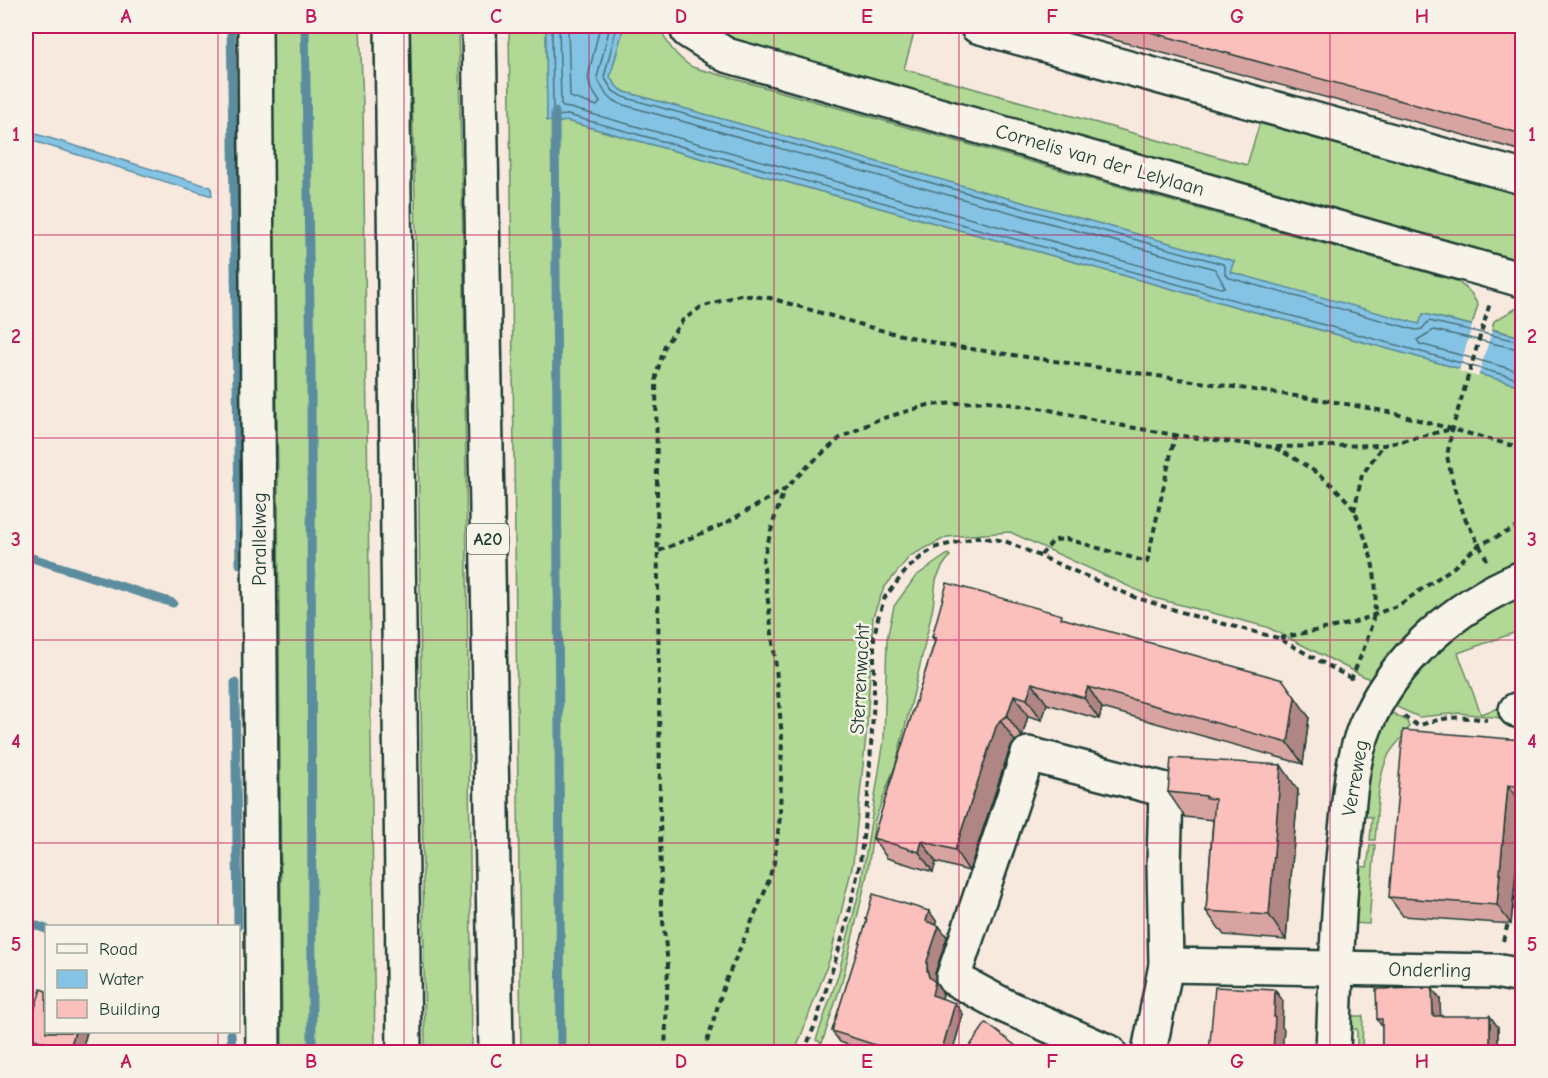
<svg xmlns="http://www.w3.org/2000/svg" width="1548" height="1078" font-family="'Comic Neue',sans-serif">
<rect width="100%" height="100%" fill="#f8e9df"/>
<filter id="ink" filterUnits="userSpaceOnUse"><feTurbulence type="fractalNoise" baseFrequency=".0167" numOctaves="2"/><feDisplacementMap in="SourceGraphic" scale="12" xChannelSelector="R" yChannelSelector="G"/><feConvolveMatrix kernelMatrix="1 2 1 2 8 2 1 2 1" color-interpolation-filters="sRGB"/></filter>
<g filter="url(#ink)">
<g fill="#b1d995" stroke="#688b64" stroke-width="1.5">
<polygon points="271,26 360,26 363,106 375,1052 282,1052 278,475"/>
<polygon points="410,26 458,26 464,283 472,1052 425,1052 416,234"/>
<polygon points="509,26 546,26 547,121 561,122 566,121 1522,386 1522,566 1373,681 1267,627 1154,598 1010,532 947,537 910,556 884,588 873,616 867,726 853,863 830,958 795,1052 521,1052"/>
<path d="M624 26H659C668 45 674 55 692 67L1457 281 1471 293 1478 305 1472 325 1424 314 1419 325 1230 272 1234 261 625 92 617 87 610 77Z"/>
<polygon points="710,26 916,26 904,69 1247,165 1261,119 1522,192 1522,261 724,37"/>
<polygon points="1522,305 1522,337 1492,329 1494,321"/>
<polygon points="948,554 950,556 942,567 936,580 933,607 914,692 896,763 875,820 867,875 842,982 822,1043 816,1040 838,976 861,884 884,740 887,639 894,606 916,576"/>
<polygon points="1522,595 1522,630 1458,653 1481,714 1504,706 1510,719 1460,713 1419,717 1390,704 1397,693 1450,637 1496,608"/>
<path d="M1387 710 1407 721 1409 727C1404 737 1395 744 1389 754 1376 779 1378 813 1375 840H1370L1372 817 1362 816 1366 772Z"/>
<polygon points="1370,845 1375,845 1369,924 1352,923 1357,866 1367,867"/>
<polygon points="1347,1016 1363,1016 1362,1052 1357,1051 1357,1029 1346,1029"/>
</g>
<g fill="#85c3e5" stroke="#5c8d9e" stroke-width="1.5">
<polygon points="546,26 624,26 610,77 617,87 625,92 1234,261 1230,272 1419,324 1423,314 1522,337 1522,386 567,121 561,122 547,121"/>
<polygon points="26,131 211,187 212,196 26,139"/>
</g>
<polygon fill="#f8e9df" points="1473,322 1493,327 1478,377 1459,371"/>
<g fill="none" stroke-linecap="round" stroke-linejoin="round">
<g stroke="#48737b" stroke-width="1.5">
<polyline points="552,26 553,113 555,116 568,115 1522,380"/>
<polyline points="559,26 561,104 563,107 570,108 1221,288 1225,287 1215,269 620,104 607,96 597,78 610,26"/>
<polyline points="568,26 570,97 597,106 600,102 590,87 588,77 600,26"/>
<polyline points="617,26 604,77 613,91 623,97 1223,264 1225,266 1225,274 1230,278 1416,330 1422,329 1429,321 1522,342"/>
<polyline points="1522,350 1434,330 1417,340 1420,344 1522,372"/>
</g>
<g stroke="#5c8d9e" stroke-width="9">
<polyline points="231,26 240,564"/>
<polyline points="305,26 311,365 312,1052"/>
<polyline points="555,112 561,1052"/>
<polyline points="26,556 173,603"/>
<polyline points="235,683 238,926"/>
<polyline points="26,922 46,929"/>
<polyline points="231,1034 232,1052"/>
</g>
<defs>
<g id="minor">
<polyline points="255,26 263,1052"/>
<polyline points="688,26 688,31 726,55 1522,280"/>
<polyline points="977,26 1522,177"/>
<polyline points="1516,710 1522,711"/>
<polyline points="1166,965 1495,971 1522,976"/>
<polyline points="1109,1052 1005,1006 953,978 1028,754 1166,790 1164,864 1166,965 1149,1052"/>
<path d="M1333 1052C1336 975 1338 897 1347 821 1350 789 1353 757 1365 727 1392 660 1456 605 1522 578"/>
</g>
<g id="highway">
<polyline points="392,26 404,1052"/>
<polyline points="479,26 496,1052"/>
</g>
</defs>
<use href="#minor" stroke="#1f3d34" stroke-width="38"/>
<use href="#highway" stroke="#1f3d34" stroke-width="38"/>
<g stroke="#1f3d34" stroke-width="4" stroke-dasharray="6 4.5" stroke-linecap="butt">
<path d="M1275 448C1304 463 1335 482 1354 510 1357 515 1359 522 1361 527 1372 556 1379 582 1374 613 1370 636 1360 658 1351 679"/>
<polyline points="1354,511 1362,475 1383,445"/>
<polyline points="659,551 722,525 784,490"/>
<polyline points="1041,555 1054,540 1067,539 1147,562 1175,435"/>
<polyline points="1487,560 1465,518 1454,487 1447,456 1452,430 1490,303"/>
<polyline points="1280,638 1353,623 1399,605 1454,567 1479,545 1522,525"/>
<path d="M1404 716 1418 726C1447 716 1458 716 1487 720"/>
<polyline points="1511,912 1522,871"/>
<polyline points="1503,941 1509,920"/>
<polyline points="665,1052 668,964 661,905 656,376 665,345 683,320 701,307 740,295 770,298 876,329 944,345 1330,401 1389,412 1522,448"/>
<polyline points="704,1052 724,985 765,891 774,863 780,817 782,738 776,667 763,560 774,520 784,490 808,466 840,438 877,420 928,405 988,401 1045,409 1124,426 1175,435 1272,447 1384,445 1448,430"/>
<polyline points="804,1052 816,1022 846,926 860,863 868,795 874,698 874,636 878,618 885,597 908,568 925,554 937,547 978,537 1005,541 1134,597 1194,616 1278,638 1354,680"/>
</g>
<use href="#minor" stroke="#f7f3e8" stroke-width="33"/>
<use href="#highway" stroke="#f7f3e8" stroke-width="33"/>
</g>
<g fill="#d8a4a2" stroke="#1f3d34" stroke-width="1.5">
<polygon points="1064,26 1522,26 1522,151"/>
<polygon points="1065,619 1309,717 1303,764 1102,708 1099,719 1047,704 1042,720 1028,716 1022,737 1015,741 1010,748 969,871 936,862 933,872 887,858 873,838 935,641 932,637"/>
<polygon points="1522,740 1522,804 1511,924 1403,916 1389,897"/>
<polygon points="1298,790 1286,940 1224,935 1206,911 1213,820 1185,817 1168,792"/>
<polygon points="866,919 937,922 936,925 939,926 947,937 935,973 935,981 943,994 942,998 963,1014 952,1053 872,1053 840,1042 832,1031 867,921"/>
<polygon points="1440,999 1440,1016 1498,1027 1498,1053 1382,1053 1382,1027 1377,1019"/>
<polygon points="26,1018 30,1023 46,1032 87,1032 81,1053 48,1053 34,1048 31,1044 26,1053"/>
</g>
<g fill="#b08684" stroke="#1f3d34" stroke-width="1.5">
<polygon points="1032,683 1047,704 1042,720 1027,699"/>
<polygon points="1088,687 1102,708 1099,719 1084,698"/>
<polygon points="1014,695 1028,716 1022,737 1007,716"/>
<polygon points="1295,697 1309,717 1303,764 1288,743"/>
<polygon points="1000,720 1015,741 1010,748 969,871 955,850 996,727"/>
<polygon points="1281,765 1298,790 1286,940 1269,915"/>
<polygon points="1508,785 1522,804 1511,924 1497,905"/>
<polygon points="922,841 936,862 933,872 919,852"/>
<polygon points="929,911 937,922 934,933 926,921"/>
<polygon points="939,926 947,937 935,973 935,981 943,994 940,1006 932,995 929,977 927,970 927,961"/>
<polygon points="1432,988 1440,999 1441,1027 1433,1016"/>
<polygon points="1275,990 1283,1001 1282,1027 1284,1029 1282,1053 1273,1053"/>
<polygon points="955,1003 963,1014 952,1053 941,1053"/>
<polygon points="1490,1016 1498,1027 1498,1053 1490,1053"/>
<polygon points="27,1019 35,1030 26,1036 26,1022"/>
<polygon points="75,1032 87,1032 81,1053 70,1053 69,1051"/>
<polygon points="26,1036 31,1044 28,1053 26,1053"/>
</g>
<g fill="#fbbfbc" stroke="#1f3d34" stroke-width="1.5">
<polygon points="1128,26 1522,26 1522,134"/>
<polygon points="947,583 1062,615 1061,618 1283,680 1295,697 1288,743 1088,687 1084,698 1032,683 1027,699 1014,695 1007,716 1000,720 996,727 955,850 922,841 919,852 873,838 936,638 932,637"/>
<polygon points="1403,730 1522,740 1522,787 1508,785 1497,905 1389,897"/>
<polygon points="1171,758 1281,765 1269,915 1206,911 1215,799 1206,798 1206,796 1168,792"/>
<polygon points="873,894 929,911 926,921 939,926 927,961 927,970 929,977 935,982 932,995 955,1003 941,1053 893,1053 894,1051 832,1031 867,920 866,919"/>
<polygon points="1522,907 1522,919 1519,918"/>
<polygon points="1215,987 1275,990 1274,1017 1275,1017 1273,1053 1209,1053"/>
<polygon points="1432,988 1433,1016 1490,1016 1490,1053 1382,1053 1382,1019 1377,1019 1376,989"/>
<polygon points="41,989 46,991 46,1032 75,1032 69,1051 26,1036"/>
<polygon points="986,1023 1025,1053 965,1053"/>
</g>
</g>
<path fill="none" stroke="#c2185b" stroke-width="1.5" stroke-opacity="0.55" d="M218 26V926M404 26V1052M589 26V1052M774 26V1052M959 26V1052M1144 26V1052M1330 26V1052M26 235H1522M26 438H1522M26 640H1522M26 843H1522M218 1032V1052"/>
<g text-anchor="middle" dominant-baseline="central" stroke-width="5" stroke-linejoin="round" paint-order="stroke">
<rect fill="#f7f3e8" stroke="#60746a" stroke-width="1.5" x="467" y="524" width="42" height="30" rx="4.5"/>
<g font-size="18" font-weight="bold" fill="#1f3d34">
<text x="488" y="539">A20</text>
</g>
<g font-size="20" fill="#1f3d34" stroke="#f7f3e8">
<text transform="translate(1100 160) rotate(16)">Cornelis van der Lelylaan</text>
<text transform="translate(259 539) rotate(-90)">Parallelweg</text>
<text transform="translate(860 679) rotate(-87)">Sterrenwacht</text>
<text transform="translate(1355 778) rotate(-80)">Verreweg</text>
<text transform="translate(1430 970) rotate(1)">Onderling</text>
</g>
</g>
<rect width="1548" height="1078" fill="none" stroke="#f7f3e8" stroke-width="66"/>
<rect x="45" y="925" width="195" height="108" fill="#f7f3e8" stroke="#a1aaa0" stroke-width="1.5"/>
<rect x="57" y="944" width="30" height="9" fill="#f7f3e8" stroke="#a1aaa0" stroke-width="1.5"/>
<text x="99" y="955" font-size="18" fill="#1f3d34">Road</text>
<rect x="57" y="970" width="30" height="18" fill="#85c3e5" stroke="#a1aaa0" stroke-width="1.5"/>
<text x="99" y="985" font-size="18" fill="#1f3d34">Water</text>
<rect x="57" y="1000" width="30" height="18" fill="#fbbfbc" stroke="#a1aaa0" stroke-width="1.5"/>
<text x="99" y="1015" font-size="18" fill="#1f3d34">Building</text>
<rect x="33" y="33" width="1482" height="1012" fill="none" stroke="#c2185b" stroke-width="2"/>
<g font-size="20" text-anchor="middle" font-weight="bold" fill="#c2185b">
<text x="126" y="23">A</text>
<text x="311" y="23">B</text>
<text x="496" y="23">C</text>
<text x="681" y="23">D</text>
<text x="867" y="23">E</text>
<text x="1052" y="23">F</text>
<text x="1237" y="23">G</text>
<text x="1422" y="23">H</text>
<text x="16" y="141">1</text>
<text x="1532" y="141">1</text>
<text x="16" y="343">2</text>
<text x="1532" y="343">2</text>
<text x="16" y="546">3</text>
<text x="1532" y="546">3</text>
<text x="16" y="748">4</text>
<text x="1532" y="748">4</text>
<text x="16" y="951">5</text>
<text x="1532" y="951">5</text>
<text x="126" y="1068">A</text>
<text x="311" y="1068">B</text>
<text x="496" y="1068">C</text>
<text x="681" y="1068">D</text>
<text x="867" y="1068">E</text>
<text x="1052" y="1068">F</text>
<text x="1237" y="1068">G</text>
<text x="1422" y="1068">H</text>
</g>
</svg>
